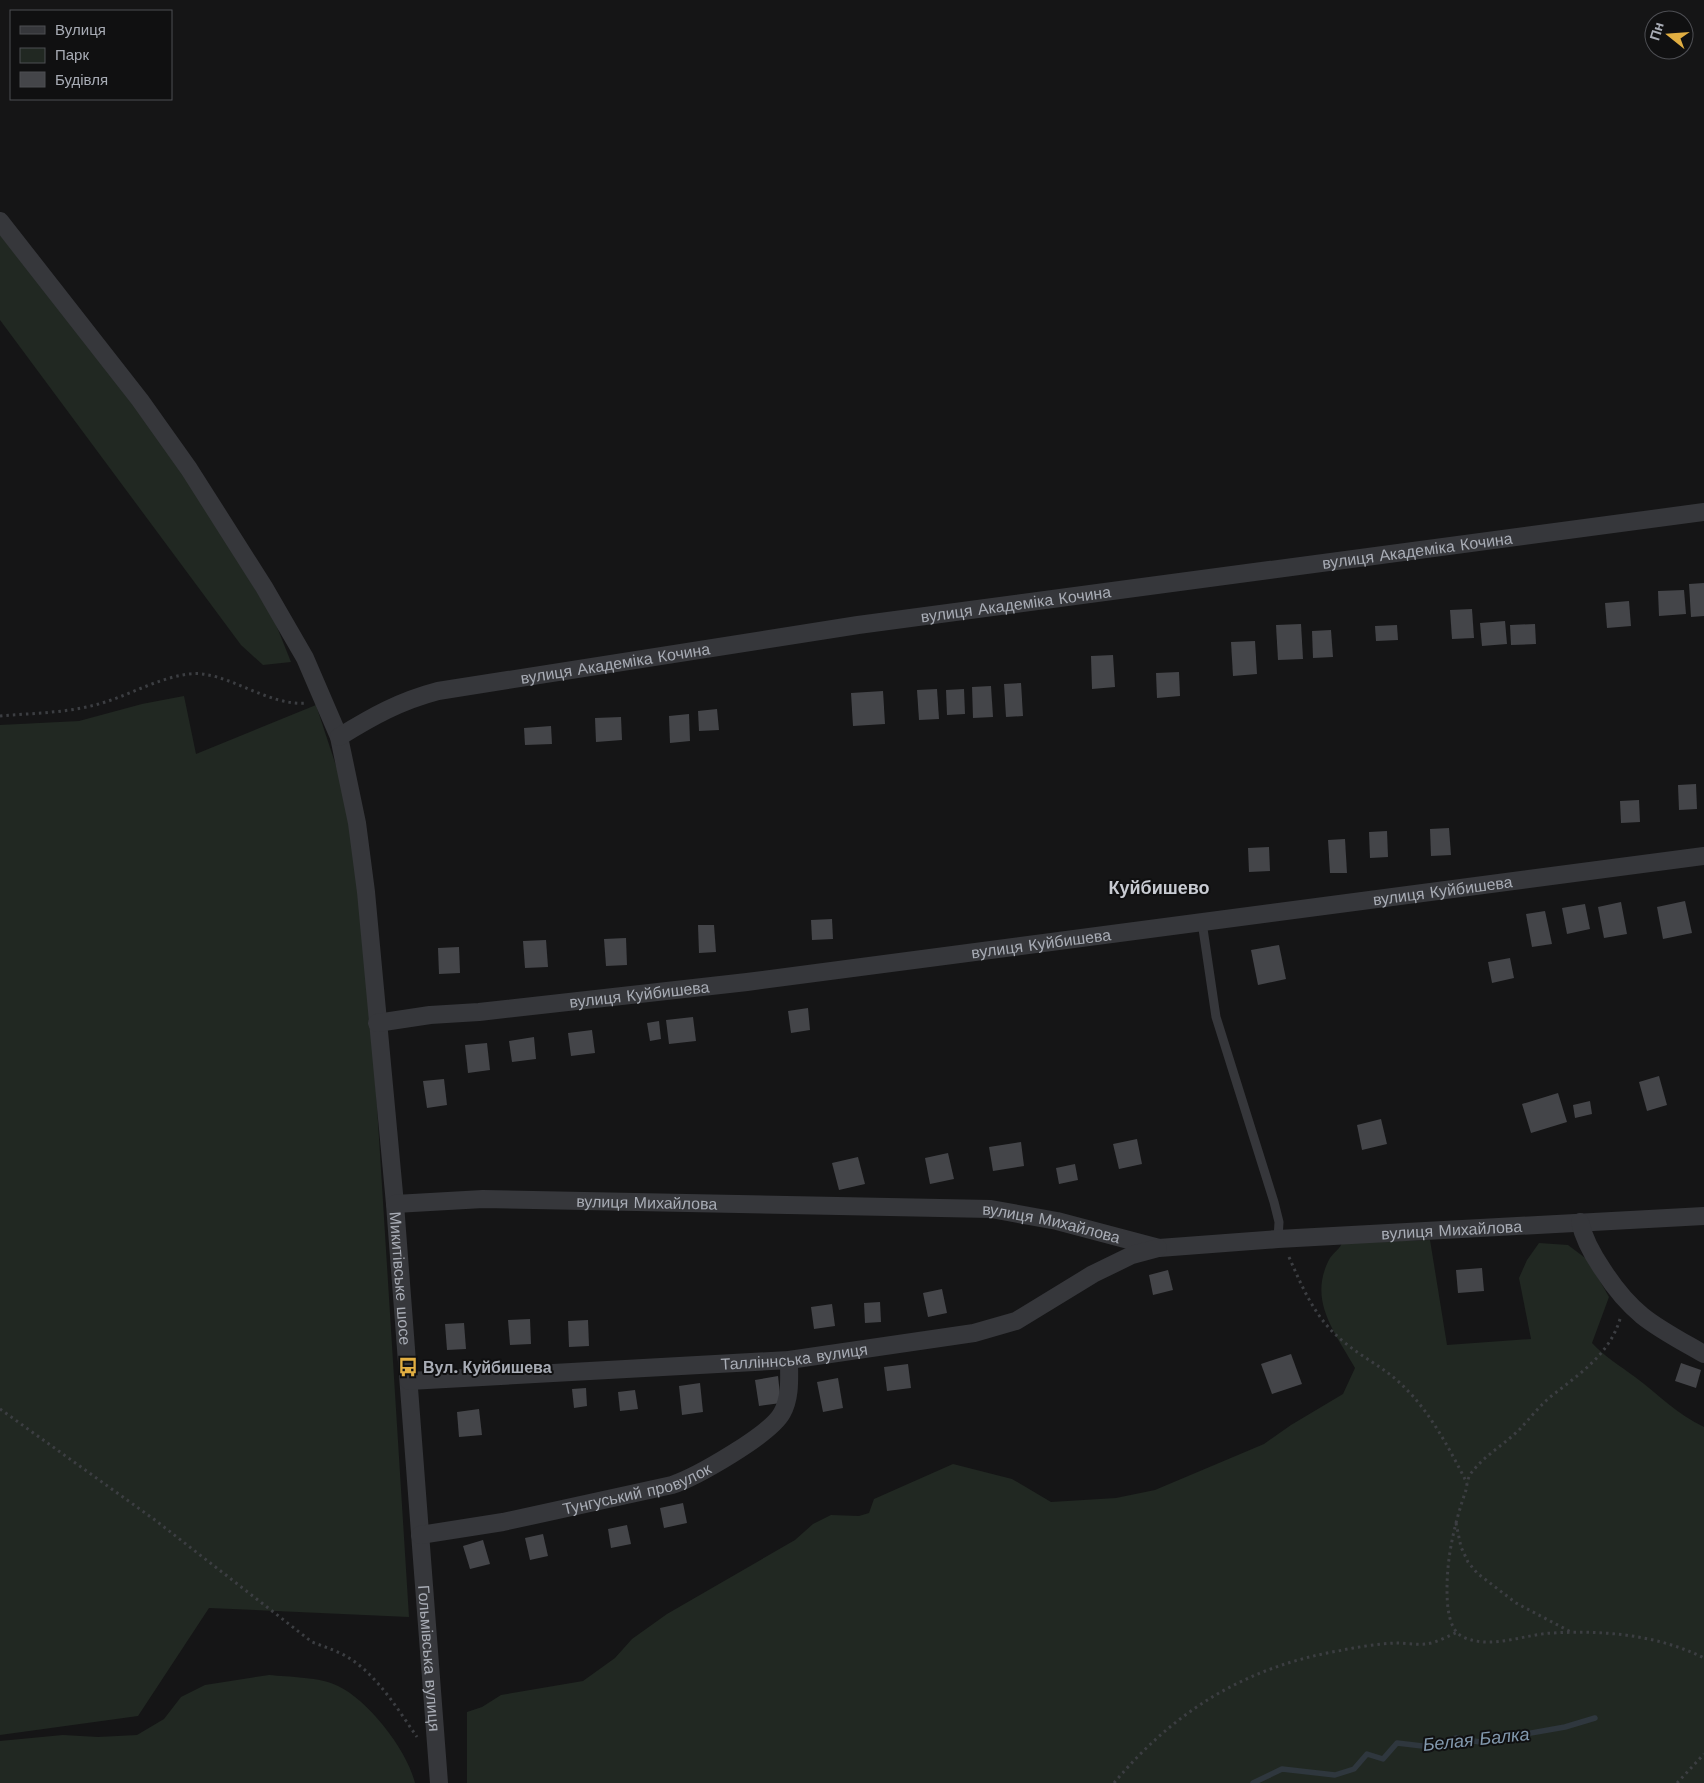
<svg xmlns="http://www.w3.org/2000/svg" width="1704" height="1783" font-family="'Work Sans',sans-serif">
<rect width="100%" height="100%" fill="#151516"/>
<g fill="#212822">
<polygon points="0,234 140,407 209,513 275,622 291,662 263,665 241,645 0,320"/>
<polygon points="184,696 196,754 316,705 346,796 360,894 372,1026 409,1617 209,1608 138,1716 0,1735 0,725 79,721 142,704"/>
<path d="M1430 1240 1447 1345 1531 1339 1519 1278 1527 1260 1539 1243 1568 1245 1588 1260 1609 1297 1592 1343C1605 1357 1619 1365 1635 1377 1658 1394 1678 1415 1704 1427V1783H467V1712L482 1707 501 1695 583 1681 615 1658 632 1639 667 1614 795 1540 813 1524 831 1515 859 1516 869 1513 874 1499 953 1464 1012 1479 1051 1502 1116 1498 1155 1490 1264 1444 1291 1425 1343 1394 1355 1368C1335 1332 1307 1300 1330 1258 1334 1252 1340 1249 1342 1243Z"/>
<path d="M269 1675C288 1677 321 1677 338 1686 368 1700 407 1750 415 1783H0V1741L63 1735 98 1737 137 1735 164 1719 181 1697 205 1685Z"/>
</g>
<g fill="none" stroke-linecap="round" stroke-linejoin="round">
<polyline stroke="#2f373e" stroke-width="5.5" points="1253,1783 1282,1769 1335,1775 1354,1769 1367,1754 1383,1759 1397,1743 1431,1747 1456,1738 1480,1742 1565,1727 1595,1718"/>
</g>
<g fill="#444549">
<polygon points="1704,583 1704,616 1691,617 1689,584"/>
<polygon points="1684,590 1686,614 1659,616 1658,591"/>
<polygon points="1629,601 1631,626 1607,628 1605,603"/>
<polygon points="1472,609 1474,638 1452,639 1450,610"/>
<polygon points="1505,621 1507,644 1482,646 1480,623"/>
<polygon points="1301,624 1303,659 1278,660 1276,625"/>
<polygon points="1535,624 1536,644 1511,645 1510,625"/>
<polygon points="1397,625 1398,640 1376,641 1375,626"/>
<polygon points="1331,630 1333,657 1313,658 1312,631"/>
<polygon points="1255,641 1257,674 1233,676 1231,642"/>
<polygon points="1113,655 1115,687 1092,689 1091,656"/>
<polygon points="1179,672 1180,696 1157,698 1156,673"/>
<polygon points="1021,683 1023,716 1006,717 1004,684"/>
<polygon points="991,686 993,717 973,718 972,687"/>
<polygon points="937,689 939,719 919,720 917,690"/>
<polygon points="964,689 965,714 947,715 946,690"/>
<polygon points="883,691 885,724 853,726 851,693"/>
<polygon points="717,709 719,730 699,731 698,711"/>
<polygon points="689,714 690,741 670,743 669,716"/>
<polygon points="621,717 622,740 596,742 595,718"/>
<polygon points="551,726 552,744 525,745 524,728"/>
<polygon points="1696,784 1697,809 1679,810 1678,785"/>
<polygon points="1639,800 1640,822 1621,823 1620,801"/>
<polygon points="1449,828 1451,855 1431,856 1430,829"/>
<polygon points="1387,831 1388,857 1370,858 1369,832"/>
<polygon points="1345,839 1347,873 1330,873 1328,840"/>
<polygon points="1269,847 1270,871 1249,872 1248,848"/>
<polygon points="1685,901 1692,933 1663,939 1657,907"/>
<polygon points="1621,902 1627,934 1604,938 1598,907"/>
<polygon points="1585,904 1590,929 1567,934 1562,908"/>
<polygon points="1545,911 1552,944 1532,947 1526,914"/>
<polygon points="832,919 833,939 812,940 811,920"/>
<polygon points="698,925 714,925 716,952 699,953"/>
<polygon points="626,938 627,965 606,966 604,939"/>
<polygon points="546,940 548,967 525,968 523,941"/>
<polygon points="1279,945 1286,979 1258,985 1251,950"/>
<polygon points="459,947 460,973 439,974 438,948"/>
<polygon points="1510,958 1514,978 1492,983 1488,962"/>
<polygon points="808,1008 810,1030 791,1033 788,1011"/>
<polygon points="693,1017 696,1041 669,1044 666,1020"/>
<polygon points="659,1021 661,1039 650,1041 647,1023"/>
<polygon points="592,1030 595,1053 571,1056 568,1033"/>
<polygon points="534,1037 536,1059 512,1062 509,1041"/>
<polygon points="487,1043 490,1070 468,1073 465,1045"/>
<polygon points="1659,1076 1667,1105 1647,1111 1639,1082"/>
<polygon points="444,1079 447,1105 427,1108 423,1081"/>
<polygon points="1558,1093 1567,1122 1531,1133 1522,1104"/>
<polygon points="1590,1101 1592,1114 1575,1118 1573,1105"/>
<polygon points="1381,1119 1387,1144 1362,1150 1357,1125"/>
<polygon points="1137,1139 1142,1164 1119,1169 1113,1144"/>
<polygon points="1021,1142 1024,1166 993,1171 989,1147"/>
<polygon points="948,1153 954,1179 930,1184 925,1158"/>
<polygon points="858,1157 865,1184 839,1190 832,1163"/>
<polygon points="1075,1164 1078,1180 1059,1184 1056,1168"/>
<polygon points="1482,1268 1484,1291 1458,1293 1456,1270"/>
<polygon points="1168,1270 1173,1290 1153,1295 1149,1275"/>
<polygon points="942,1289 947,1313 928,1317 923,1293"/>
<polygon points="880,1302 881,1322 865,1323 864,1303"/>
<polygon points="832,1304 835,1326 814,1329 811,1307"/>
<polygon points="530,1319 531,1344 510,1345 508,1320"/>
<polygon points="588,1320 589,1346 569,1347 568,1321"/>
<polygon points="464,1323 466,1349 447,1350 445,1324"/>
<polygon points="1291,1354 1302,1384 1272,1394 1261,1364"/>
<polygon points="1681,1363 1701,1370 1696,1388 1675,1381"/>
<polygon points="908,1364 911,1388 887,1391 884,1367"/>
<polygon points="778,1376 781,1403 759,1406 755,1380"/>
<polygon points="838,1378 843,1408 823,1412 817,1382"/>
<polygon points="700,1383 703,1412 682,1415 679,1386"/>
<polygon points="586,1388 587,1406 574,1408 572,1389"/>
<polygon points="635,1390 638,1409 620,1411 618,1392"/>
<polygon points="479,1409 482,1435 459,1437 457,1412"/>
<polygon points="683,1503 687,1523 664,1528 660,1508"/>
<polygon points="627,1525 631,1544 611,1548 608,1529"/>
<polygon points="543,1534 548,1556 530,1560 525,1538"/>
<polygon points="483,1540 490,1564 470,1569 463,1546"/>
</g>
<g fill="none" stroke-linecap="round" stroke-linejoin="round">
<g stroke="#3c3e42" stroke-width="3" stroke-dasharray="2.5 4" stroke-linecap="butt">
<path d="M0 716C33 713 70 713 102 703 132 694 158 678 189 674 224 669 268 707 307 703"/>
<path d="M1289 1257C1303 1289 1316 1320 1344 1342 1363 1358 1385 1368 1402 1385 1430 1411 1450 1450 1467 1483"/>
<path d="M1620 1319C1610 1353 1581 1373 1554 1394 1541 1404 1531 1417 1520 1429 1505 1444 1485 1455 1472 1472 1468 1476 1467 1484 1466 1490 1455 1522 1447 1555 1447 1589 1447 1604 1448 1630 1463 1637 1492 1650 1524 1634 1553 1633 1604 1630 1658 1635 1704 1658"/>
<path d="M0 1409 155 1520 312 1642C322 1646 332 1649 342 1654 374 1670 397 1708 417 1737"/>
<polyline points="1456,1523 1461,1547 1468,1562 1477,1573 1516,1603 1571,1632"/>
<path d="M1114 1783C1174 1711 1246 1667 1338 1651 1357 1647 1377 1644 1395 1643 1405 1643 1416 1645 1426 1644 1436 1643 1448 1636 1458 1632"/>
<polyline points="1677,1783 1704,1754"/>
</g>
<polyline stroke="#36373b" stroke-width="9" points="1202,922 1216,1017 1274,1202 1279,1222 1278,1239"/>
<g stroke="#36373b" stroke-width="18">
<path id="s1" d="M0 221 140 400 189 469 264 587 305 658 339 737 357 823 366 892 395 1204 439 1783"/>
<path id="s2" d="M339 737C373 716 400 701 438 691L858 625 1704 512"/>
<path id="s3" d="M377 1023 430 1015 479 1012 747 982 1704 856"/>
<path id="s4" d="M395 1204 483 1199 991 1209 1057 1221 1159 1248 1278 1239 1704 1216"/>
<path d="M1580 1222C1584 1240 1592 1254 1603 1270 1633 1317 1657 1327 1704 1354"/>
<path id="s5" d="M409 1381 789 1360 974 1333 1016 1321 1093 1274 1132 1255 1158 1248"/>
<path id="s6" d="M420 1535 503 1522 672 1485C696 1477 770 1435 782 1413 791 1397 789 1377 789 1360"/>
</g>
</g>
<defs>
<symbol id="bus-bare" viewBox="-9 -9 18 18"><path d="M-5-6H5V4H4V6H2V4H-2V6H-4V4H-5ZM-3.5-4V0h7V-4ZM-3.5 1.2v1.5H-2V1.2ZM2 1.2v1.5H3.5V1.2Z" fill="#e1ae42" stroke="#101011" stroke-width="2.5" paint-order="stroke"/></symbol>
</defs>
<g fill-rule="evenodd">
<use href="#bus-bare" x="394" y="1353" width="28" height="28"/>
</g>
<g text-anchor="middle" dominant-baseline="central" stroke-width="4" stroke-linejoin="round" paint-order="stroke">
<g font-size="16" fill="#a8acb5" stroke="#101011">
<text stroke="none"><textPath href="#s2" startOffset="1099">вулиця Академіка Кочина</textPath></text>
<text stroke="none"><textPath href="#s2" startOffset="694">вулиця Академіка Кочина</textPath></text>
<text stroke="none"><textPath href="#s2" startOffset="289">вулиця Академіка Кочина</textPath></text>
<text stroke="none"><textPath href="#s3" startOffset="1074">вулиця Куйбишева</textPath></text>
<text stroke="none"><textPath href="#s3" startOffset="669">вулиця Куйбишева</textPath></text>
<text stroke="none"><textPath href="#s3" startOffset="264">вулиця Куйбишева</textPath></text>
<text stroke="none"><textPath href="#s4" startOffset="252">вулиця Михайлова</textPath></text>
<text stroke="none"><textPath href="#s4" startOffset="658">вулиця Михайлова</textPath></text>
<text stroke="none"><textPath href="#s4" startOffset="1062">вулиця Михайлова</textPath></text>
<text stroke="none"><textPath href="#s1" startOffset="1165">Микитівське шосе</textPath></text>
<text stroke="none"><textPath href="#s5" startOffset="386">Талліннська вулиця</textPath></text>
<text stroke="none"><textPath href="#s6" startOffset="222">Тунгуський провулок</textPath></text>
<text stroke="none"><textPath href="#s1" startOffset="1546">Гольмівська вулиця</textPath></text>
</g>
<g font-size="16" font-weight="bold" fill="#a8acb5" stroke="#101011" text-anchor="start">
<text x="423" y="1367">Вул. Куйбишева</text>
</g>
<g font-size="18" font-weight="bold" fill="#c8cbd2" stroke="#101011">
<text x="1159" y="887">Куйбишево</text>
</g>
<g font-size="18" font-style="italic" fill="#8298ad" stroke="#101011">
<text transform="translate(1476 1739) rotate(-6)">Белая Балка</text>
</g>
</g>
<rect x="10" y="10" width="162" height="90" fill="#101011" stroke="#4d4e53"/>
<rect x="20" y="26" width="25" height="8" fill="#36373b" stroke="#4d4e53"/>
<text x="55" y="35" font-size="15" fill="#a8acb5">Вулиця</text>
<rect x="20" y="48" width="25" height="15" fill="#212822" stroke="#4d4e53"/>
<text x="55" y="60" font-size="15" fill="#a8acb5">Парк</text>
<rect x="20" y="72" width="25" height="15" fill="#444549" stroke="#4d4e53"/>
<text x="55" y="85" font-size="15" fill="#a8acb5">Будівля</text>
<g transform="translate(1669 35) rotate(287)"><circle r="24" fill="#101011" stroke="#4d4e53"/>
<path d="M0-4L9 19L0 12L-9 19Z" fill="#e1ae42"/>
<text y="-8" font-size="14" font-weight="bold" text-anchor="middle" fill="#a8acb5">Пн</text>
</g>
</svg>
